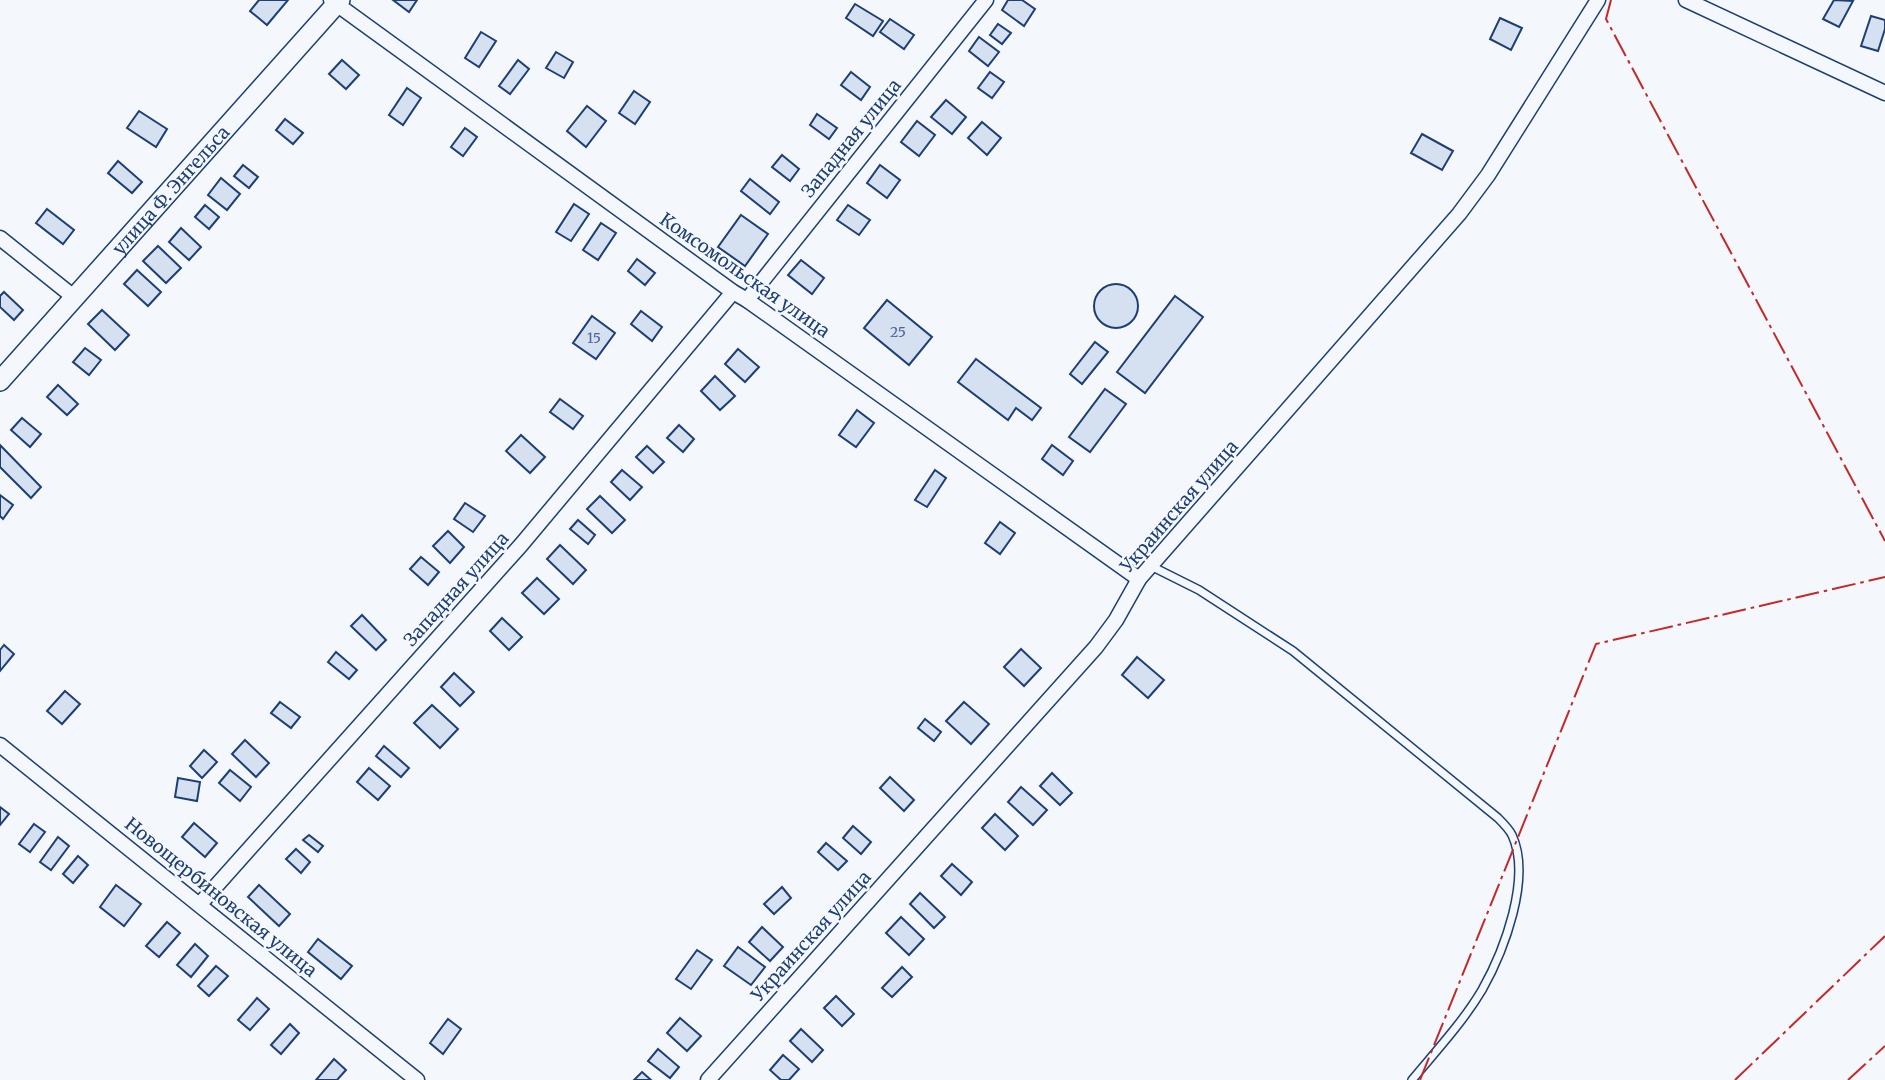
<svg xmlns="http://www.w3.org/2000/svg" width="1885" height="1080" font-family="Merriweather,serif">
<rect width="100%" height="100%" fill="#f4f7fb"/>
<g fill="#d5e0f0" stroke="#1d3f73" stroke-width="2">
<polygon points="259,0 288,0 267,25 250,11"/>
<polygon points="393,0 417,0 409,12"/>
<polygon points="1008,0 1022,0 1035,9 1024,26 1002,10"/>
<polygon points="1834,0 1853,1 1839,27 1823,19"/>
<polygon points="855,4 883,21 873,36 846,18"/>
<polygon points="1871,16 1885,20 1885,29 1878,51 1861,46"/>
<polygon points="1500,18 1522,28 1511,50 1490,39"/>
<polygon points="890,19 914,35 904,49 880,32"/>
<polygon points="998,24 1011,33 1002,44 990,35"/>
<polygon points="481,32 496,41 479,67 465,58"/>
<polygon points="979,37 999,52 988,66 969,51"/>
<polygon points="556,52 573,62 564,78 546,68"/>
<polygon points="342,60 359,75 346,89 329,74"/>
<polygon points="518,60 529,69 510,94 499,86"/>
<polygon points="851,72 870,87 861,100 841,85"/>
<polygon points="990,72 1004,82 992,98 978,88"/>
<polygon points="407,88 421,98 403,125 389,115"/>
<polygon points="634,91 650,102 635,124 619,113"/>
<polygon points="946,100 966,117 952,134 931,117"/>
<polygon points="587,106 606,121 586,147 567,131"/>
<polygon points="139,111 167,129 156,147 127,128"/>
<polygon points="817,114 837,128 829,139 810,125"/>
<polygon points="285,119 303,133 293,144 276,130"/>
<polygon points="917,121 935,135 919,156 901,142"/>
<polygon points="982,122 1001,138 987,155 968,138"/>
<polygon points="465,128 477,137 463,156 451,147"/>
<polygon points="1422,134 1453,151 1442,170 1411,153"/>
<polygon points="782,155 799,169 790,181 772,167"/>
<polygon points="118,161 142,182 132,193 108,173"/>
<polygon points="243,165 258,177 249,188 234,176"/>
<polygon points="880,165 900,180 887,198 867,183"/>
<polygon points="221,178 240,194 227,210 208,195"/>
<polygon points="750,179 779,202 770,214 741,191"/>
<polygon points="574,204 589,214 571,241 556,232"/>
<polygon points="205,205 219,217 209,229 195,217"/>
<polygon points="848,205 870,220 859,235 837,220"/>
<polygon points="47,209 74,230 63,244 36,223"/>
<polygon points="741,215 768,234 745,266 718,247"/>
<polygon points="601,223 616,233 598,260 583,250"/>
<polygon points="181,228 201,247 189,260 169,242"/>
<polygon points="158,246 181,268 166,283 143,261"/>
<polygon points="637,259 655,273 645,285 628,271"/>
<polygon points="801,260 824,278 812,294 788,275"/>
<polygon points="137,270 161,292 148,306 124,284"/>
<circle cx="1116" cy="306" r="22"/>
<polygon points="4,292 23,310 14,320 0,307 0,296"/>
<polygon points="1175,296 1203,317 1145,393 1117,372"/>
<polygon points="887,300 932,337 909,365 864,328"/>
<polygon points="102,310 129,335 115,350 88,324"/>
<polygon points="641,311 662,327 652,341 631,324"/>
<polygon points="592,316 615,333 596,359 573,343"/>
<polygon points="1095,342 1108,352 1082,384 1070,374"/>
<polygon points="85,348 101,360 89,375 73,362"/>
<polygon points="738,349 759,367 745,382 725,364"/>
<polygon points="976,359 1041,408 1032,420 1016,408 1008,420 958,382"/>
<polygon points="715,376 735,396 720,410 701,391"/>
<polygon points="58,385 78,404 67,415 47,397"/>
<polygon points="1105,389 1126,404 1090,452 1069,437"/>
<polygon points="560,399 583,416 573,429 550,412"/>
<polygon points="857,410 874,423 856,447 839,435"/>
<polygon points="22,418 41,434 30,447 11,430"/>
<polygon points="679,425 694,439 683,452 667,438"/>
<polygon points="521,435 545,457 530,473 506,451"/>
<polygon points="0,445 41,487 31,498 0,467"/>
<polygon points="1052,445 1073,461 1063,475 1042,459"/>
<polygon points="647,446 664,462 653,473 636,457"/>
<polygon points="622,470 642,487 630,500 611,482"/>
<polygon points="935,470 946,478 927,507 915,500"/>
<polygon points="0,495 13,505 3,519 0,516"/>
<polygon points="600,496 625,520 612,533 587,509"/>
<polygon points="465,503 485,516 473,532 454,519"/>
<polygon points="578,520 595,535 588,544 570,529"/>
<polygon points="1000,522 1015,533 1000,554 985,543"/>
<polygon points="448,531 464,547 450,563 433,546"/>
<polygon points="560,545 586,570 573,584 547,559"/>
<polygon points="421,557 439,572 428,585 410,569"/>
<polygon points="537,578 559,599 544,614 522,593"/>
<polygon points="362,615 386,640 376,650 351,626"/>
<polygon points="502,618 522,637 509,650 490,631"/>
<polygon points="4,645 14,654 0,671 0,650"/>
<polygon points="1021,649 1041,668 1024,686 1004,667"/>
<polygon points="336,652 357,670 349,679 328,662"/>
<polygon points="1137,657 1164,680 1148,698 1122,675"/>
<polygon points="454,673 474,692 460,706 441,687"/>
<polygon points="65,691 80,704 62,724 47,711"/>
<polygon points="280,702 300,717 291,728 271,713"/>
<polygon points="964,702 989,724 971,744 946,721"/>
<polygon points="432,705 458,729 440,748 414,723"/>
<polygon points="925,719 941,732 934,741 918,728"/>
<polygon points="245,740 269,763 256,777 232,754"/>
<polygon points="384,746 409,768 401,777 376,756"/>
<polygon points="204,750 217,762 202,778 190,766"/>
<polygon points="369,768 390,786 378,800 357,782"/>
<polygon points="230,770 251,787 240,801 219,783"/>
<polygon points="1052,773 1072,793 1060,805 1040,786"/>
<polygon points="890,777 914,800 904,811 880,788"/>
<polygon points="178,778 200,782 197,801 175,797"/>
<polygon points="1021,787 1047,810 1033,825 1008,802"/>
<polygon points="0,807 9,814 0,825"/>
<polygon points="995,814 1018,836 1005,850 982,828"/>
<polygon points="194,823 217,843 205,857 182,837"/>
<polygon points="34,824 45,832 30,852 19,844"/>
<polygon points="853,826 871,842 861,854 843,838"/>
<polygon points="309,835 323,846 318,852 303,840"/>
<polygon points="58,837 69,846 51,870 40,862"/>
<polygon points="826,843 847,861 838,870 818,852"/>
<polygon points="296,849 310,862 301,873 286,859"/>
<polygon points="78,856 88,865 73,883 63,874"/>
<polygon points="952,864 972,882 961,895 941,876"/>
<polygon points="116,885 141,904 124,926 100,907"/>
<polygon points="259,885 290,914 279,926 248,897"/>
<polygon points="782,887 791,898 774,914 764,904"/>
<polygon points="920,893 945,917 934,928 910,904"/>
<polygon points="901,917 924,939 909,955 886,933"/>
<polygon points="167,922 180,933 159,957 146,946"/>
<polygon points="762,927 783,947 770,961 749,942"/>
<polygon points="318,939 352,966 341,979 308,952"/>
<polygon points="195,944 208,956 191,977 177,965"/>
<polygon points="738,947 765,967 751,985 724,966"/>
<polygon points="697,950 712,960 691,989 676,979"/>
<polygon points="216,966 228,976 209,996 198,986"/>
<polygon points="902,967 912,977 892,997 882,988"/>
<polygon points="836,996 854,1014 842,1026 824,1008"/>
<polygon points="257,998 269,1009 250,1030 238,1020"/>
<polygon points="680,1018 701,1036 687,1051 667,1033"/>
<polygon points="448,1019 461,1029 443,1054 430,1043"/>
<polygon points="290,1024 299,1033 281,1054 271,1045"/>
<polygon points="801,1029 823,1050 812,1062 790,1041"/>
<polygon points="658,1049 679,1067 670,1078 648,1061"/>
<polygon points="783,1055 799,1069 789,1080 781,1080 770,1070"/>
<polygon points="334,1059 346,1070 337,1080 316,1080"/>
<polygon points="642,1072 651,1080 634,1080"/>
</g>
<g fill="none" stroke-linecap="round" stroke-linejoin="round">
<defs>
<path id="lane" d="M1151 566 1199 590 1293 651 1498 818C1503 823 1509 829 1512 835 1532 878 1504 951 1482 990 1463 1022 1436 1051 1412 1080"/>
<g id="street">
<polyline points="331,0 733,292 747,300 1139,579"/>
<polyline points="1686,0 1885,93"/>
<polyline points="0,238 75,298"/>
<polyline points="747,300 986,0"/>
<polyline points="0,745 417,1080"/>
<polyline points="200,904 521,545 733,292"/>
<polyline points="708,1080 1096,647 1116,620 1139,579 1459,214 1488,175 1598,0"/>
</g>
<g id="secondary">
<path id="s1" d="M0 381 340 0"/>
</g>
</defs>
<use href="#lane" stroke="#1d3f73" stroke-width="10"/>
<use href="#street" stroke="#1d3f73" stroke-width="17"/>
<use href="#secondary" stroke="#1d3f73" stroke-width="22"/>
<use href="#lane" stroke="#f4f7fb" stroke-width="7"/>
<use href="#street" stroke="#f4f7fb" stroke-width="14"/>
<use href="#secondary" stroke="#f4f7fb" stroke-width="19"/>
<g stroke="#c62828" stroke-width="2" stroke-dasharray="24 5 3.5 5" stroke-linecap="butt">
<polyline points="1611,0 1606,19 1885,541"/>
<polyline points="1420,1080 1596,644 1885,577"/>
<polyline points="1735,1080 1885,936"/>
<polyline points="1848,1080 1885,1046"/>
</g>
</g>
<g text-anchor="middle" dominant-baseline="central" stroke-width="5" stroke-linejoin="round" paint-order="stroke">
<g font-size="14" fill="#4b6792">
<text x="898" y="332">25</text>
<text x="594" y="338">15</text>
</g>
<g font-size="18" fill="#1d3f73" stroke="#f4f7fb">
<text transform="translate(851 138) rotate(-51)">Западная улица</text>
<text stroke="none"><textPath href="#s1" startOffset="256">улица Ф. Энгельса</textPath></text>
<text transform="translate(745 275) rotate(35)">Комсомольская улица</text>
<text transform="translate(1179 506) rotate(-49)">Украинская улица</text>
<text transform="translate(456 589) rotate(-48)">Западная улица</text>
<text transform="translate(221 897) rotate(39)">Новощербиновская улица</text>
<text transform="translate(811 936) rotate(-48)">Украинская улица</text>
</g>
</g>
</svg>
